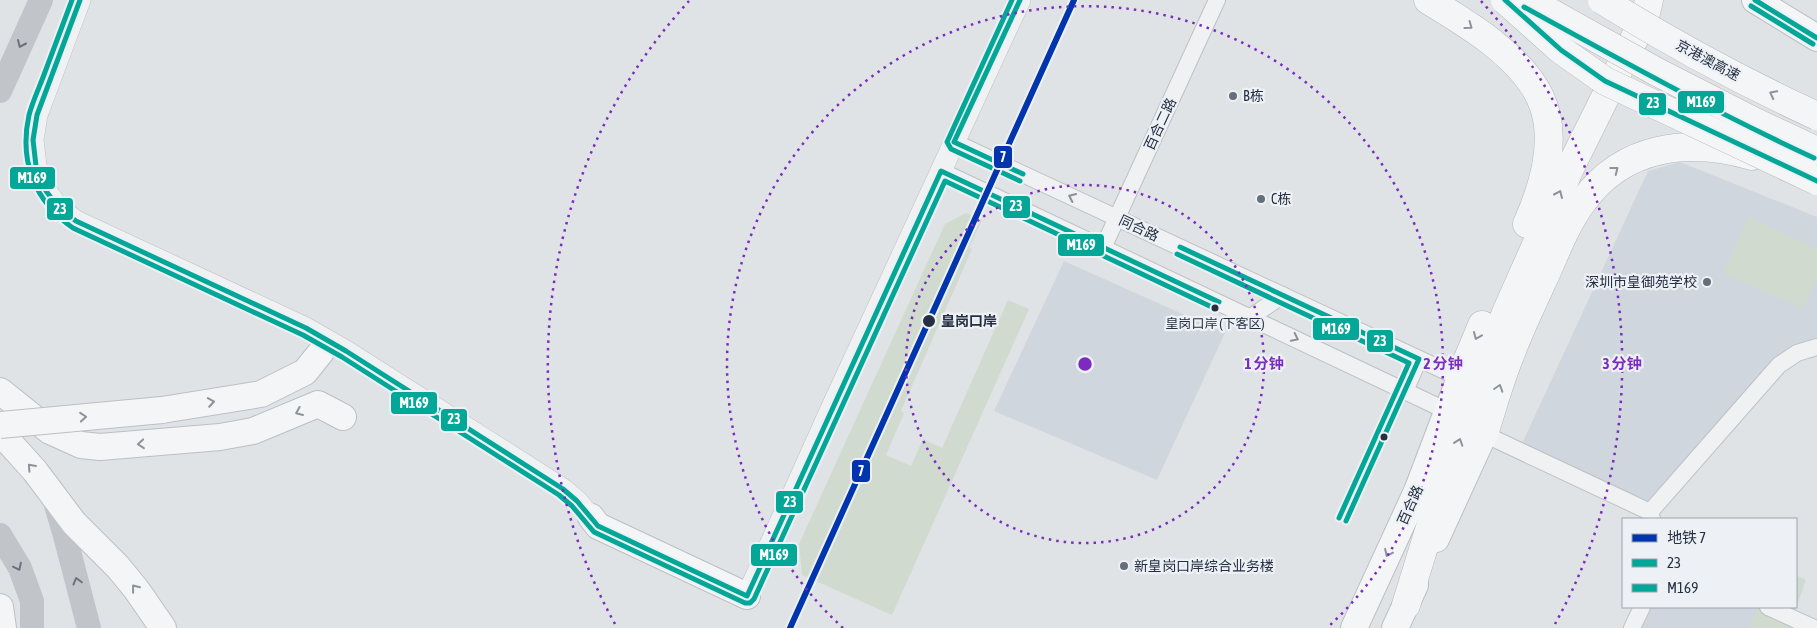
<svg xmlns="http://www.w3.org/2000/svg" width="1817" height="628" font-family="'Asap Condensed','Noto Sans SC',sans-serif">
<rect width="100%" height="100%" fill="#e0e3e6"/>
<g fill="#d0d6dd">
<polygon points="1680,162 1817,217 1817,347 1797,353 1650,512 1519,450 1648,171"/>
<polygon points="1064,261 1225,333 1157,480 994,411"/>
<polygon points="1642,607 1768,607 1814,628 1632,628"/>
</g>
<g fill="#d0dacf">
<polygon points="966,213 982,220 969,248 972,249 901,411 904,413 886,455 911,466 923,439 942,448 1008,300 1029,309 892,615 802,575 799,544 945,224"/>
<polygon points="1749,217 1817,249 1817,278 1803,309 1723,273"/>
<polygon points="1796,575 1806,580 1789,628 1749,628 1758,607 1796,607"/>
</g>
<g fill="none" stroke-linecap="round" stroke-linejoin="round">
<defs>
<g id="minor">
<polyline points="954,142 1460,378"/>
<polyline points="941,171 1447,411"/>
<polyline points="1103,248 1217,0"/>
<polyline points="1251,317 1283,295"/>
<polyline points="1405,391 1419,359"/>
<polyline points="1484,434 1650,512 1652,519"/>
<polyline points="1650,512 1779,365 1797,353 1817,347"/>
<polyline points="1768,607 1814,628"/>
<polyline points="1632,628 1642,607"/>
</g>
<g id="tertiary">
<polyline points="80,0 37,115 33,140 36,166 46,191 59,208 76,221 306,328 346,351 563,489 577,501 591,517"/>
<polyline points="747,596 831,409 1020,0"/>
</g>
<g id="primary">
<polyline points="1755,0 1817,38"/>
<polyline points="0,391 50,431 81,445 100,447 220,437 253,431 318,404 343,417"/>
<polyline points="162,410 261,394 305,372 321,352"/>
<polyline points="0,432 35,471 74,523 118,567 136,589 163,628"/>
<polyline points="591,517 598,526 747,596"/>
<polyline points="1436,539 1484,434"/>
<polyline points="0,607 3,628"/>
<polyline points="1354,628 1417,491 1460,378"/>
<polyline points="1395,628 1415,585"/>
</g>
<g id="motorway">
<path d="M1428 0C1466 23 1520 55 1540 97 1559 137 1544 186 1527 224"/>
<polyline points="1460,378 1482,325"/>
<path d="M1484 434C1492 409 1499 383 1509 358 1519 331 1532 304 1544 278 1556 252 1566 223 1584 200 1625 145 1688 138 1752 156"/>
<polyline points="1406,605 1439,498 1505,315 1571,166 1645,17 1649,0"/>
</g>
</defs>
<use href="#minor" stroke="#bec1c4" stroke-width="18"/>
<use href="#tertiary" stroke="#bec1c4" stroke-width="22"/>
<use href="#primary" stroke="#bbbfc4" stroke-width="28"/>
<use href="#motorway" stroke="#b2b6bb" stroke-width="29"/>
<use href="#minor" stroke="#eff1f3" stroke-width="16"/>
<use href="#tertiary" stroke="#eff1f3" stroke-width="21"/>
<g stroke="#c1c4c9" stroke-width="24">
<polyline points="0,91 41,0"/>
<polyline points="55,502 64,532 89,628"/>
<polyline points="0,535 20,568 32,601 32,628"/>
</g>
<use href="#primary" stroke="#f4f5f6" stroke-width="26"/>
<use href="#motorway" stroke="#f4f5f6" stroke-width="28"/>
<defs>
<polyline id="primary-bridge" points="0,425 162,410"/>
<g id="motorway-bridge">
<polyline points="1505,0 1561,50 1605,81 1817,181"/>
<polyline points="1528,0 1657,72 1755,122 1817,151"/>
<path d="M1602 0C1671 43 1743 82 1817 116"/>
</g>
</defs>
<use href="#primary-bridge" stroke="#bbbfc4" stroke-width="28" stroke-linecap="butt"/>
<use href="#motorway-bridge" stroke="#b2b6bb" stroke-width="29" stroke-linecap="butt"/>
<use href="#primary-bridge" stroke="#f4f5f6" stroke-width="26"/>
<use href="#motorway-bridge" stroke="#f4f5f6" stroke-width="28"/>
<defs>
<g id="bus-1">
<polyline points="80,0 37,115 33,140 36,166 46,191 59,208 76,221 306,328 346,351 563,489 577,501 598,526 747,596 941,171 1219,302"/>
<polyline points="1020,0 954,142 1023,174"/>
<polyline points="1505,0 1561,50 1605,81 1817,181"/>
<polyline points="1755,0 1817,38"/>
<polyline points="1180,247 1419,359 1346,521"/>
</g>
<g id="bus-2">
<path d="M72 0C63 24 54 48 45 72 40 86 33 100 29 115 19 161 34 201 73 228L303 335 342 357 559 495 572 506 594 532 745 603H750L754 599 945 181 1216 309"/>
<polyline points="1012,0 947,142 951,149 1020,181"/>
<polyline points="1751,6 1813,44"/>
<path d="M1524 7C1620 60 1715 112 1814 158"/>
<polyline points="1177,254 1409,363 1339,518"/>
</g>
</defs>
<use href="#bus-1" stroke="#edf1f6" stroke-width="9"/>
<use href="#bus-2" stroke="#edf1f6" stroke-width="9"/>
<use href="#bus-1" stroke="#03a797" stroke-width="5"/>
<use href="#bus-2" stroke="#03a797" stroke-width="5"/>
<defs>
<polyline id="metro-1" points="790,628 1074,0"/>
</defs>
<use href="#metro-1" stroke="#edf1f6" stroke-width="10"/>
<use href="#metro-1" stroke="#0035ad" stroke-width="6"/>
</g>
<defs><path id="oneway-chevron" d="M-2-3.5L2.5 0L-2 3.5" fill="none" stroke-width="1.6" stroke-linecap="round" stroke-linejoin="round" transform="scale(1.25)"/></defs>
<g stroke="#8c929c">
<use href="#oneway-chevron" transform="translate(1469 26) rotate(36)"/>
<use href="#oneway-chevron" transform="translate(1773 94) rotate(-153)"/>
<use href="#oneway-chevron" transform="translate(1615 170) rotate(-38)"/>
<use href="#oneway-chevron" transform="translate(1559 194) rotate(-66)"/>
<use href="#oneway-chevron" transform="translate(1477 336) rotate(113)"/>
<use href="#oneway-chevron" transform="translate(1499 388) rotate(-72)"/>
<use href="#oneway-chevron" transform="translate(211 402) rotate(-9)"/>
<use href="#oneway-chevron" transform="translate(299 412) rotate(157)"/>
<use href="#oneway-chevron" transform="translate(83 417) rotate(-5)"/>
<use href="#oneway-chevron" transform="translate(1459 442) rotate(-71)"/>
<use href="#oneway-chevron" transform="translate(141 444) rotate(175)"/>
<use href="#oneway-chevron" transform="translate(31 467) rotate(-132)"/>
<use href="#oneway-chevron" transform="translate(1388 553) rotate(115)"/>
<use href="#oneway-chevron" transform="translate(135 588) rotate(-128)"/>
</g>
<g stroke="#6b727e">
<use href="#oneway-chevron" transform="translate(21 44) rotate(114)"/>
<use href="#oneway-chevron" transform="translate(18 567) rotate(64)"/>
<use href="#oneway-chevron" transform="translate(77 581) rotate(-105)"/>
</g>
<g stroke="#8a909a">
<use href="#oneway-chevron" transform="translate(1072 197) rotate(-155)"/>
<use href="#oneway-chevron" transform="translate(1295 338) rotate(26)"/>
</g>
<g fill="none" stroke="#7b2cbf" stroke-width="2.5" stroke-dasharray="2.5 5">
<circle cx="1085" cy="364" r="179"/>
<path d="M843 628A358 358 0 1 1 1327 628"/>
<path d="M615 624A537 537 0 0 1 689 1M1481 1A537 537 0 0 1 1555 624"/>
</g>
<g fill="#666e7b" stroke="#edf1f6" stroke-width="2">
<circle cx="1233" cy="96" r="5"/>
<circle cx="1261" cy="199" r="5"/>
<circle cx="1707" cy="282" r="5"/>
<circle cx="1124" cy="566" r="5"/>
</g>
<g fill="#252f41" stroke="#edf1f6" stroke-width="2">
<circle cx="1215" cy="308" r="4.5"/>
<circle cx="929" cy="321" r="7"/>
<circle cx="1384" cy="437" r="4.5"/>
</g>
<g text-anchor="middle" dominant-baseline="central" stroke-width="4.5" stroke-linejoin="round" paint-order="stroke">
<g font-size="13" fill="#252f41" stroke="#edf1f6">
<text x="1215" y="323">皇岗口岸 (下客区)</text>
</g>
<g font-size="14" fill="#252f41" stroke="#edf1f6">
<text transform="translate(1708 60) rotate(28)">京港澳高速</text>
<text transform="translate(1160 124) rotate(-65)">百合二路</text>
<text transform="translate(1139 228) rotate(25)">同合路</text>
<text transform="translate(1410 505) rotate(-66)">百合路</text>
</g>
<g font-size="14" fill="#252f41" stroke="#edf1f6" text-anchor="start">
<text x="1243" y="96">B栋</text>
<text x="1271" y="199">C栋</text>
<text x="1697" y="282" text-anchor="end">深圳市皇御苑学校</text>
<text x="1134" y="566">新皇岗口岸综合业务楼</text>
</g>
<g font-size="14" font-weight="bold" fill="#252f41" stroke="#edf1f6" text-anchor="start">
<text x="941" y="321">皇岗口岸</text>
</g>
</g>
<circle cx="1085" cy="364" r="8" fill="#7b2cbf" stroke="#edf1f6" stroke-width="2.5"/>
<g font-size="15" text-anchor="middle" font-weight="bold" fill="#7b2cbf" stroke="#edf1f6" stroke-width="4.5" stroke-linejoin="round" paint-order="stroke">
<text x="1264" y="369">1 分钟</text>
<text x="1443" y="369">2 分钟</text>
<text x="1622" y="369">3 分钟</text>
</g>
<g stroke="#edf1f6" stroke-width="2">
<rect x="1677" y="90" width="48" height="24" rx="5" fill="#03a797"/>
<rect x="1638" y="92" width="29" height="24" rx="5" fill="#03a797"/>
<rect x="993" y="145" width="20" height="24" rx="5" fill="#0035ad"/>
<rect x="9" y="166" width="47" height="24" rx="5" fill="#03a797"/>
<rect x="1002" y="195" width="29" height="24" rx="5" fill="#03a797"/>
<rect x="46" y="197" width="28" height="24" rx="5" fill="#03a797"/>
<rect x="1057" y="233" width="48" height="24" rx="5" fill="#03a797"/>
<rect x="1312" y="317" width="48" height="24" rx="5" fill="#03a797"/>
<rect x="1366" y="329" width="28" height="24" rx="5" fill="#03a797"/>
<rect x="390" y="391" width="48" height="24" rx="5" fill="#03a797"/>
<rect x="440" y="408" width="28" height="24" rx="5" fill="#03a797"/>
<rect x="851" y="459" width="20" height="24" rx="5" fill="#0035ad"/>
<rect x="775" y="490" width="29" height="24" rx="5" fill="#03a797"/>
<rect x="750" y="543" width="48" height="24" rx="5" fill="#03a797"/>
</g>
<g font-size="14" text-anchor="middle" font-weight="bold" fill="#fff">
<text x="1701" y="107">M169</text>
<text x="1653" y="108">23</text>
<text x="1003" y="162">7</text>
<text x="32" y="183">M169</text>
<text x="1016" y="211">23</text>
<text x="60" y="214">23</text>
<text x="1081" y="250">M169</text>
<text x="1336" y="334">M169</text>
<text x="1380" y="346">23</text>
<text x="414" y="408">M169</text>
<text x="454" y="424">23</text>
<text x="861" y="476">7</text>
<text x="790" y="507">23</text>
<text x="774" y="560">M169</text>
</g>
<rect x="1622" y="518" width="175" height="90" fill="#edf1f6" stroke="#9da3ae"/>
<rect x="1632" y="534" width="25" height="8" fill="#0035ad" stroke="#9da3ae"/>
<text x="1667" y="543" font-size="15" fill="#252f41">地铁 7</text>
<rect x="1632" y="559" width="25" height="8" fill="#03a797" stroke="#9da3ae"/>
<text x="1667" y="568" font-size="15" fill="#252f41">23</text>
<rect x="1632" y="584" width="25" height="8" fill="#03a797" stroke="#9da3ae"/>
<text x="1667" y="593" font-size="15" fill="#252f41">M169</text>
</svg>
